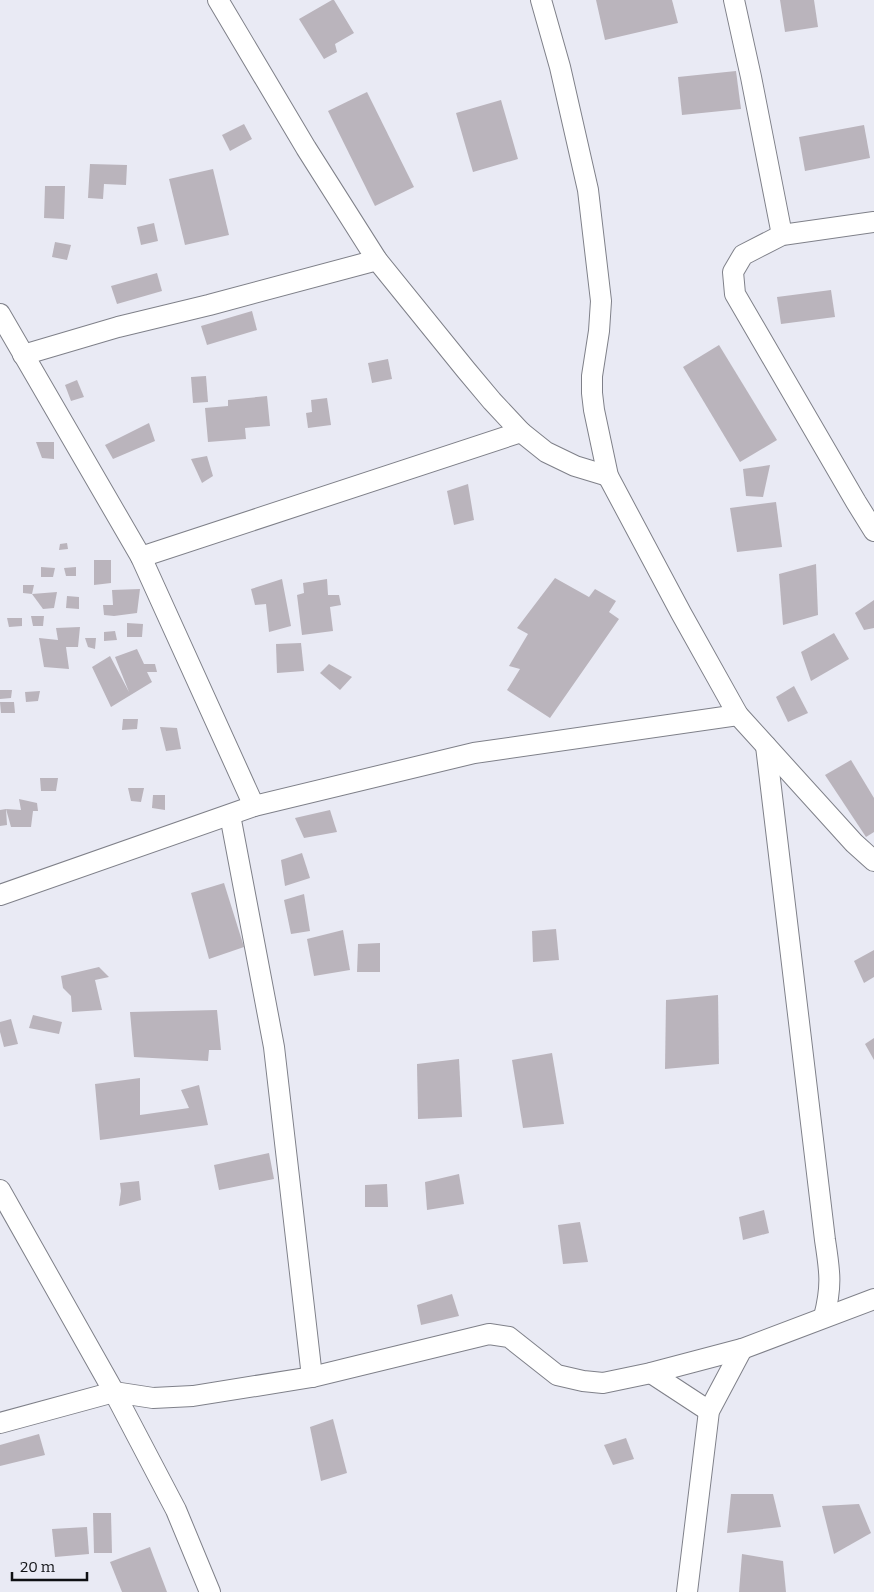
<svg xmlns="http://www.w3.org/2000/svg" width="874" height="1592" font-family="Bitter,serif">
<rect width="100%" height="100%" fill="#e9eaf4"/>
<g fill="#bab4bc">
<polygon points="332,0 334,0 354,33 335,44 337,52 324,59 299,19"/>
<polygon points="596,0 672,0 678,23 605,40"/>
<polygon points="780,0 814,0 818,27 785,32"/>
<polygon points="736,71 741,109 682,115 678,77"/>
<polygon points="367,92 414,187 375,206 328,111"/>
<polygon points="501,100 518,159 473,172 456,113"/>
<polygon points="244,124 252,139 230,151 222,135"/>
<polygon points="864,125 870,158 805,171 799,137"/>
<polygon points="90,164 127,165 126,185 104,184 103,199 88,198"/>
<polygon points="213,169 229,235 185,245 169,179"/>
<polygon points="45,186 65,186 64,219 44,218"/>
<polygon points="154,223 158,241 141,245 137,227"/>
<polygon points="55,242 71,245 67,260 52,257"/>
<polygon points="157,273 162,291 117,304 111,286"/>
<polygon points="831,290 835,317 781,324 777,297"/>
<polygon points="252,311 257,330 207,345 201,326"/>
<polygon points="719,345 777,440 740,462 683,367"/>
<polygon points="388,359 392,379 372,383 368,363"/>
<polygon points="206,376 208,402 193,403 191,377"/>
<polygon points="77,380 84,397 71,401 65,385"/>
<polygon points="267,396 270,426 245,428 246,439 208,442 205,408 228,406 228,400"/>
<polygon points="327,398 331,425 308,428 306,413 312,412 311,400"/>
<polygon points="149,423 155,441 113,459 105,445"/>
<polygon points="36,442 54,442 54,459 42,458"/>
<polygon points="207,456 213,476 202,483 191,459"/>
<polygon points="770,465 763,497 746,496 743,469"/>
<polygon points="468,484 474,520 454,525 447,491"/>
<polygon points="776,502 782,547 737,552 730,508"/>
<polygon points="67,543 68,549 59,550 60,544"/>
<polygon points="94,560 111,560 111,583 94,585"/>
<polygon points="816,564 818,615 783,625 779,574"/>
<polygon points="41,567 55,568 53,577 41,577"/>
<polygon points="76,567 76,576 66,576 64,568"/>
<polygon points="555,578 589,597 595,589 616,601 609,612 619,619 550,718 507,690 520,669 509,666 528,634 517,628"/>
<polygon points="282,579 291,626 269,632 266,604 255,605 251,589"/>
<polygon points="327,579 328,595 339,595 341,605 330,607 333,631 302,635 297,595 304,593 303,583"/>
<polygon points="23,585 34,585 32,594 23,593"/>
<polygon points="140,589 137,613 114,616 104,615 103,605 113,605 112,590"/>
<polygon points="57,592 54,608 43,609 32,594"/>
<polygon points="67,596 79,597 79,609 66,608"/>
<polygon points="874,600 874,628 864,630 855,613"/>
<polygon points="31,616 44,616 43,626 33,626"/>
<polygon points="7,618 22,618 22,626 9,627"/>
<polygon points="127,623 143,624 142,637 127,637"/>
<polygon points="80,627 78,647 66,647 69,669 44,667 39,638 58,640 56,628"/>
<polygon points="115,631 117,640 104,641 104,632"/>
<polygon points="834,633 849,659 811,681 801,652"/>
<polygon points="85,638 96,638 95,649 88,647"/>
<polygon points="301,643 304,671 277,673 276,644"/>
<polygon points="137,649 144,664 155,664 157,672 147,672 152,682 111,707 92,667 110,656 129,692 115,657"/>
<polygon points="329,664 352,677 340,690 320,673"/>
<polygon points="794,686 808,713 788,722 776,697"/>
<polygon points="0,690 12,690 11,698 0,699"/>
<polygon points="40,691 38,701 26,702 25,692"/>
<polygon points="0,702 14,702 15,713 1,713"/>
<polygon points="123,719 138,719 137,729 122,730"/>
<polygon points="160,727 177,728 181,749 166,751"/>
<polygon points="851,760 874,798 874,832 866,837 825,775"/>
<polygon points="40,778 58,778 56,791 41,791"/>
<polygon points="128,788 144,788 141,802 131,801"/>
<polygon points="153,795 165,795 165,810 152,808"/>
<polygon points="19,799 37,803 38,811 33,811 31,827 11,827 6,809 21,810"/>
<polygon points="6,809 7,825 0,826 0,810"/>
<polygon points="330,810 337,832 304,838 295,818"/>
<polygon points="302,853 310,878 285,886 281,860"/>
<polygon points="224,883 244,947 209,959 191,893"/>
<polygon points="304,894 310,931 291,934 284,900"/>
<polygon points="556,929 559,960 533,962 532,931"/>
<polygon points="343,930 350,970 314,976 307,939"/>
<polygon points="380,943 380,972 357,972 358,944"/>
<polygon points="874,950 874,977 864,983 854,961"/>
<polygon points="99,967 109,977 95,980 102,1010 72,1012 71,996 63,988 61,976"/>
<polygon points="718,995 719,1064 665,1069 666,1000"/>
<polygon points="217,1010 221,1050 209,1050 208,1061 134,1057 130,1012"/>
<polygon points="33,1015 62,1022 59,1034 29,1028"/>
<polygon points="11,1019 18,1044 4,1047 0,1032 0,1022"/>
<polygon points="874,1038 874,1060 865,1044"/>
<polygon points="552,1053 564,1124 523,1128 512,1060"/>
<polygon points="459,1059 462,1117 418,1119 417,1064"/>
<polygon points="140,1078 140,1115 189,1108 181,1090 199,1085 208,1125 100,1140 95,1084"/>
<polygon points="269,1153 274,1179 219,1190 214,1165"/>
<polygon points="459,1174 464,1204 427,1210 425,1182"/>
<polygon points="139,1181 141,1200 119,1206 121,1191 120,1183"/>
<polygon points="387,1184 388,1207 365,1207 365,1185"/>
<polygon points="764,1210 769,1233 743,1240 739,1217"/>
<polygon points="580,1222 588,1262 563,1264 558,1225"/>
<polygon points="452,1294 459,1316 421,1325 417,1305"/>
<polygon points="333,1419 347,1473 321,1481 310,1427"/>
<polygon points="39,1434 45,1455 0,1466 0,1445"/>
<polygon points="626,1438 634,1459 613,1465 604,1445"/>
<polygon points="731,1494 773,1494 781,1527 727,1533"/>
<polygon points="859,1504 871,1533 834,1554 822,1506"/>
<polygon points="93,1513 111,1513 112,1553 94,1553"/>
<polygon points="87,1527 89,1554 55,1557 52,1529"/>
<polygon points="150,1547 167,1592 122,1592 110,1562"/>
<polygon points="742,1554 783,1561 786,1592 739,1592"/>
</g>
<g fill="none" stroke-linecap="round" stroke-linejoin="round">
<defs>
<g id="street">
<polyline points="218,0 306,148 377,260 466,370 492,401 521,432 546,452 575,466 608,476"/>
<polyline points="541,0 560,67 588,190 601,301 599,331 592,376 592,393 594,410 608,476 681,613 738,715 854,843 874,861"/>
<polyline points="734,0 751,77 782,235"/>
<polyline points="874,222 782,235 743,255 733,272 735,294 856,502 874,531"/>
<polyline points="0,314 141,557 254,806"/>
<polyline points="23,355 118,327 209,305 377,260"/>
<polyline points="141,557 521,432"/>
<path d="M766 746 825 1240C830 1272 832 1286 824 1317"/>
<polyline points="230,815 274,1047 312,1377"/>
<polyline points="0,895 254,806 474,753 738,715"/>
<polyline points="0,1190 114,1392 176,1510 210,1592"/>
<polyline points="651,1373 709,1411"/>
<polyline points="0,1423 114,1392 153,1398 193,1396 312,1377 489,1334 509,1337 557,1375 583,1381 603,1383 651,1373 742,1349 874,1299"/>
<polyline points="687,1592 709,1411 742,1349"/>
</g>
</defs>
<use href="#street" stroke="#7f8089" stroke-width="22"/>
<use href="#street" stroke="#fff" stroke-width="20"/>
</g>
<path d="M12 1572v8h75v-8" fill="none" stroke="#0f1013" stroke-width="2.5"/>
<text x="20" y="1572" font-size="15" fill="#0f1013" stroke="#e9eaf4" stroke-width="4" paint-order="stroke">20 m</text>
</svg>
